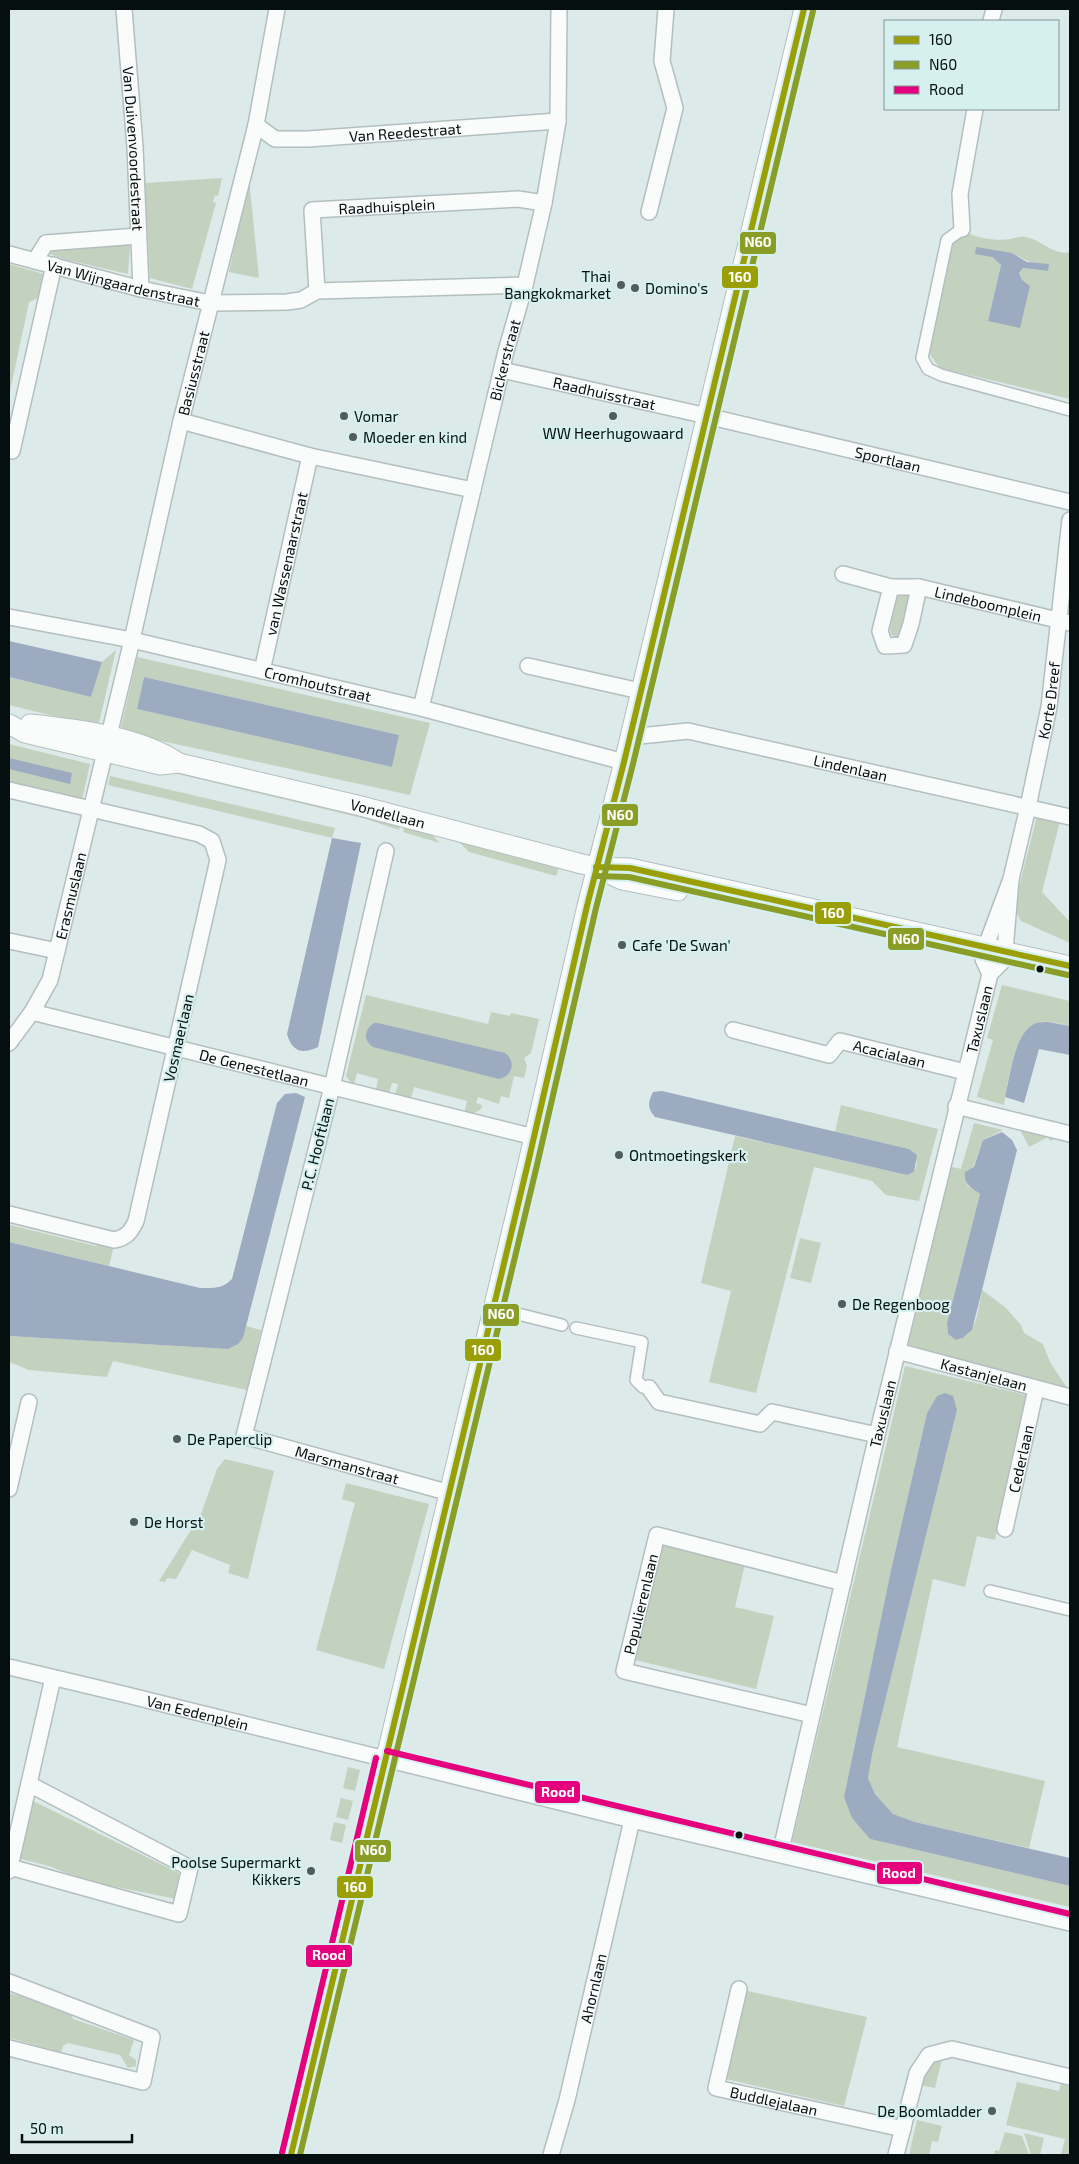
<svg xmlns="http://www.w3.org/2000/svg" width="1079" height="2164" font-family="'Exo 2',sans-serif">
<rect width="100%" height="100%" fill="#dceaea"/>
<g fill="#c3d1bf" fill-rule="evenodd">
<polygon points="222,178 218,196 215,195 213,202 216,203 192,289 150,278 145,183"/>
<polygon points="249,179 259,278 229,272"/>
<path d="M968 233C980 239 998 241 1011 239 1016 238 1020 236 1026 237 1041 240 1054 256 1070 252V399L940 368 931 356 928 346 948 243ZM1012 253 1048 271 1023 268 1019 273 1022 280 988 321 1001 265 992 257Z"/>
<polygon points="130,244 128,274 63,259 50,254 53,249"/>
<polygon points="9,264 47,275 41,297 29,302 9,396"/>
<polygon points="905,591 912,595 900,636 895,637 891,634 890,630 897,597"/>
<polygon points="116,650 98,727 9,705 9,677 91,697 102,662"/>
<path d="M137 657 430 723 410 795 120 732ZM144 677 399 735 392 767 137 709Z"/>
<polygon points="9,744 90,764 82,800 9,783"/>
<polygon points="137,763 400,825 399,830 366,819 136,764"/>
<polygon points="110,776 335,828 332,838 108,785"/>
<polygon points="1037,816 1060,821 1042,892 1070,922 1070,943 1021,921 1015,910 1017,895"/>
<polygon points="405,825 429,832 440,843 403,832"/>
<polygon points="461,841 559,868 556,876 469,852 460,843"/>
<path d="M1002 985 1070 1001V1026C1060 1024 1045 1019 1036 1024 1013 1035 1008 1082 1004 1105L977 1097 993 1040 987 1038Z"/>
<polygon points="366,995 488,1024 491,1012 510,1016 511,1013 539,1019 531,1053 524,1058 527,1066 524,1078 514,1076 509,1098 501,1096 499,1104 478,1097 476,1103 482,1105 481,1109 470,1116 464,1114 467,1101 414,1087 411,1099 395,1095 398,1084 392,1083 389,1093 376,1090 378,1079 357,1073 354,1084 350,1086 351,1083 346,1076"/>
<polygon points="841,1105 938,1129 919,1201 886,1195 872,1181 814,1167 756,1393 709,1382 731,1291 701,1283 735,1136 907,1175 914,1172 917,1163 909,1149 835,1132"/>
<path d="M974 1123 1003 1130 983 1140 967 1185 980 1194 947 1323 948 1334 957 1340C978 1336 978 1307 982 1290L1005 1307 1021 1325 1024 1333 1043 1344 1050 1362 1067 1388 908 1345 949 1166 961 1169Z"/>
<polygon points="1019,1128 1058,1137 1050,1141 1048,1137 1029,1147"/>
<polygon points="9,1222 10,1225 96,1246 102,1242 114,1245 109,1266 9,1242"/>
<polygon points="800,1238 821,1243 811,1283 790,1278"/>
<polygon points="246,1326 261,1330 247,1390 113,1361 107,1377 29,1370 9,1362 9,1336 228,1349 243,1338"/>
<polygon points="905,1366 1030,1396 995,1540 977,1536 965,1587 933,1579 897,1747 1045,1781 1029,1848 915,1822 893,1814 875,1794 868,1778 873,1750 957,1410 945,1393 937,1397 927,1413 891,1570 844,1797 870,1839 1070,1886 1070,1907 792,1842"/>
<polygon points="225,1459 274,1471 248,1579 228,1573 230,1565 192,1550 176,1579 167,1578 165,1582 159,1581 201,1514 217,1469"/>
<polygon points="346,1483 429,1504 384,1669 316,1650 355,1503 342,1499"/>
<polygon points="660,1545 745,1564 735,1607 774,1616 756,1689 631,1659"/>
<polygon points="348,1767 360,1770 355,1791 343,1788"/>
<polygon points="341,1798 353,1801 348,1820 336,1817"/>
<polygon points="31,1800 179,1873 176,1899 72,1878 71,1875 49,1866 17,1858"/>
<polygon points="334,1822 346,1825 342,1843 330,1840"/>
<polygon points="743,1990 867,2017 844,2106 722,2078"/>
<polygon points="9,1993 69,2009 73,2019 134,2040 129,2055 136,2060 136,2066 128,2068 120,2055 68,2043 63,2046 61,2052 9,2038"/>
<polygon points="943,2055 935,2088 920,2085 925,2067"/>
<polygon points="1017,2082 1059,2091 1061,2084 1070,2086 1070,2155 1061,2155 1065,2139 1006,2125"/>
<polygon points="917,2120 942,2126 938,2142 932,2141 929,2155 909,2155"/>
<polygon points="1005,2132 1022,2136 1029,2155 994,2155 995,2150 999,2151"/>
<polygon points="1024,2133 1044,2138 1040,2155 1031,2155"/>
</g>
<g fill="#9dabc1">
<polygon points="976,247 1012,253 1027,262 1049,264 1048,271 1023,268 1019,273 1022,280 1030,286 1020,328 988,321 1001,265 992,257 975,254"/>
<polygon points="9,641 102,662 91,697 9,677"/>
<polygon points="144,677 399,735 392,767 137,709"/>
<polygon points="9,758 72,773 70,784 9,769"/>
<path d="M332 838 361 843 318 1047C301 1055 292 1051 287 1034Z"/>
<path d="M1048 1022 1070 1026V1055L1039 1049 1024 1103 1005 1097C1010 1077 1014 1032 1036 1023 1039 1022 1045 1022 1048 1022Z"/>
<path d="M374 1023H378L505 1053C516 1061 513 1076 499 1079L373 1047C363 1040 364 1030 374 1023Z"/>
<path d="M662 1091 909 1149 917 1155 914 1172 907 1175 655 1117C647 1108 648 1102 653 1092Z"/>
<path d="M296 1093 305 1097 243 1338 238 1344 228 1349 9 1336V1242L200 1288C214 1288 222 1289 232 1279L277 1103 285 1094Z"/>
<path d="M1002 1132 1012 1140 1017 1150 972 1330 963 1338 956 1340 948 1334 947 1323 980 1194C972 1188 963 1184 965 1172L974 1167 983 1140Z"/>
<polygon points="945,1393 953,1396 957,1410 873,1750 868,1778 875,1794 893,1814 915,1822 1070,1858 1070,1886 870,1839 852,1818 844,1797 891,1570 927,1413 937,1396"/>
</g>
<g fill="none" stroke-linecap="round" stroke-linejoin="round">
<defs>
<g id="pedestrian">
<polyline points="962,229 947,240 922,358 928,369 941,375 1070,410"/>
<polyline points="510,1312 562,1325"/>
<polyline points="576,1328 642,1342 636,1380 643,1387 649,1388"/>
<polyline points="990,1591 1070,1610"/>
</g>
<g id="minor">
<path id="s1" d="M124 9 135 147 141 289"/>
<polyline points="991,21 994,9"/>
<path id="s2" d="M256 125 275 139H308L558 121"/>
<polyline points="649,212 675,108 662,61 666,9"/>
<polyline points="962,229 960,194 975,109"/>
<path id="s3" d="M9 254 141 289 210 303 287 302 301 300 317 291 525 285"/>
<polyline points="35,261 46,243 138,236"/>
<path id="s4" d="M317 291 312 210 518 199 544 203"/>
<path id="s5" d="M502 370 694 413 1070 502"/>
<polyline points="181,421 310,456 473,490"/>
<polyline points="9,450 12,451 54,265"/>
<path id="s6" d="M843 574 891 587 880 631 885 646 904 645 911 624 919 587 1070 623"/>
<polyline points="891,587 919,587"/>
<path id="s7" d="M9 617 132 640 421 708 624 762"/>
<polyline points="528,666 640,691"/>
<path id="s8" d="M262 671 310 456"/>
<path id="s9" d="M421 708 506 351 525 285 544 203 558 121 559 9"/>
<path id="s10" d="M630 737 688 731 1070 817"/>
<path d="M9 790 199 834 212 841 218 860 136 1221C131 1232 126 1238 114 1240L9 1214"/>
<path id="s11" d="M386 851 332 1087 244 1436 450 1493"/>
<polyline points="9,941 57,951"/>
<path id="s12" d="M990 974 983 959 986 946 1011 879 1028 807 1049 707 1070 520"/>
<path id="s13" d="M32 1012 534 1137"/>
<path id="s14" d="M733 1030 829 1055 840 1041 965 1072"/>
<path id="s15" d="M9 1043 32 1012 50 980 132 640 181 421 256 125 277 9"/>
<polyline points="956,1106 1070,1134"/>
<path id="s16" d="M897 1351 1070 1397"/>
<polyline points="649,1388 659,1402 760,1424 772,1412 877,1435"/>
<polyline points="9,1489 29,1402"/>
<path id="s17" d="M1005 1529 1036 1389"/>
<path id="s18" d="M9 1667 123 1694 632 1820 1070 1923"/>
<path id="s19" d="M812 1715 624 1671 657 1535 843 1583"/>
<path id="s20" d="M780 1854 877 1435 990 974 1002 962 1005 951 1011 879"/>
<polyline points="10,1867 179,1914 190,1868 29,1784"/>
<polyline points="9,1871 53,1678"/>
<polyline points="9,1982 152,2037 143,2082 9,2048"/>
<path id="s21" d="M739 1989 716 2088 903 2129"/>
<path id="s22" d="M551 2155 567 2100 632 1820"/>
<polyline points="896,2155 917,2073 929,2055 952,2049 1070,2077"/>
</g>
<g id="tertiary">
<path id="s23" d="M9 724 25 733 160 765 179 763 357 805 582 864 596 867 630 868 1070 966"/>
<path d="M30 724C77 729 140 736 179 763"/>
<polyline points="597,868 622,880 678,891"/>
<polyline points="291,2155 528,1163 587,906 624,762 804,9"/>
</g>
</defs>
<use href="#pedestrian" stroke="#b3bfbf" stroke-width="14"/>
<use href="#minor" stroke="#b3bfbf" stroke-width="18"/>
<use href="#tertiary" stroke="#b3bfbf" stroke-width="21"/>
<use href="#pedestrian" stroke="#fafcfc" stroke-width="11"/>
<use href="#minor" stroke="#fafcfc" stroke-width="15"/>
<use href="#tertiary" stroke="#fafcfc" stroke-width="19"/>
<defs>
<g id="bus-1">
<polyline points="596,867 630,868 1070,966"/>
<polyline points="291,2155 528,1163 587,906 624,762 804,9"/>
</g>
<g id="bus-2">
<polyline points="596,876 629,877 1068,975"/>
<polyline points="300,2155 537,1165 596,908 633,764 813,11"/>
</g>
<g id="bus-3">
<polyline points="387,1751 1070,1914"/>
<polyline points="282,2153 376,1758"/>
</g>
</defs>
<use href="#bus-1" stroke="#d6f0f0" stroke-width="10"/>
<use href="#bus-2" stroke="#d6f0f0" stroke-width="10"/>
<use href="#bus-3" stroke="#d6f0f0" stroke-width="10"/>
<use href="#bus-1" stroke="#9b9f06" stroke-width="6"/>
<use href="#bus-2" stroke="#8a9d26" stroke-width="6"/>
<use href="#bus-3" stroke="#e5007d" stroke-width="6"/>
</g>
<g fill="#515c5c" stroke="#d6f0f0" stroke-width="2">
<circle cx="621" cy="285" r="5"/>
<circle cx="635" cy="288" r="5"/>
<circle cx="344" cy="416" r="5"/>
<circle cx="613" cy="416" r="5"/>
<circle cx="353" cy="437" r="5"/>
<circle cx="622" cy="945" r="5"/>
<circle cx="619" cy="1155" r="5"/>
<circle cx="842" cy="1304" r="5"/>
<circle cx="177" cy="1439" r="5"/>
<circle cx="134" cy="1522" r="5"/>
<circle cx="311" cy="1871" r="5"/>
<circle cx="992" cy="2111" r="5"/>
</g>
<g fill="#060f0f" stroke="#d6f0f0" stroke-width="2">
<circle cx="1040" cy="969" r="4.5"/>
<circle cx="739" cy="1835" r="4.5"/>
</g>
<g text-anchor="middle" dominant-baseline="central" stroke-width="4.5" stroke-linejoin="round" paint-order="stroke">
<g font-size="15" fill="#060f0f" stroke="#d6f0f0">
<text stroke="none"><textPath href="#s2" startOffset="154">Van Reedestraat</textPath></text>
<text stroke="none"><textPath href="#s1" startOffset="140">Van Duivenvoordestraat</textPath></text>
<text stroke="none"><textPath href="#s4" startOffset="156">Raadhuisplein</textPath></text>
<text stroke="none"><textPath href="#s3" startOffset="118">Van Wijngaardenstraat</textPath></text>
<text stroke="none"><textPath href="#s9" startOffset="358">Bickerstraat</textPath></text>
<text stroke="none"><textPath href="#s15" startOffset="699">Basiusstraat</textPath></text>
<text stroke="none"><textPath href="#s5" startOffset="105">Raadhuisstraat</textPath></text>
<text stroke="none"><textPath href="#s5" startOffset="396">Sportlaan</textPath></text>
<text stroke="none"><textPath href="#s8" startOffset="110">van Wassenaarstraat</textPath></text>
<text stroke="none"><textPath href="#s6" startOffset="261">Lindeboomplein</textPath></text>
<text stroke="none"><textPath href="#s7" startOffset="316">Cromhoutstraat</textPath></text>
<text stroke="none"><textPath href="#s12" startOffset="284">Korte Dreef</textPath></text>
<text stroke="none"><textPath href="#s10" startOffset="225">Lindenlaan</textPath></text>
<text stroke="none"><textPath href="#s23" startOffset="391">Vondellaan</textPath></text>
<text stroke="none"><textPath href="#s15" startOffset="162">Erasmuslaan</textPath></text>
<text stroke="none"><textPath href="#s20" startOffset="858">Taxuslaan</textPath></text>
<text transform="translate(178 1038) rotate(-77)">Vosmaerlaan</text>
<text stroke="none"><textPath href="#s14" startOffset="168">Acacialaan</textPath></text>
<text stroke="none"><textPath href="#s13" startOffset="229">De Genestetlaan</textPath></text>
<text transform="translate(317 1144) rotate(-76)">P.C. Hooftlaan</text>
<text stroke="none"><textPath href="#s16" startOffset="90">Kastanjelaan</textPath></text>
<text stroke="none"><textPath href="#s20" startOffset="452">Taxuslaan</textPath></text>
<text stroke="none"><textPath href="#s17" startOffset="72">Cederlaan</textPath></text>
<text stroke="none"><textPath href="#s11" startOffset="709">Marsmanstraat</textPath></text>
<text stroke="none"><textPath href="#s19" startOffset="262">Populierenlaan</textPath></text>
<text stroke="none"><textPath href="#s18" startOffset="194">Van Eedenplein</textPath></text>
<text stroke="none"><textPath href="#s22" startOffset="172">Ahornlaan</textPath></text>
<text stroke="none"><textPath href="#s21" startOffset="161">Buddlejalaan</textPath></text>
</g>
<g font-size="15" fill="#060f0f" stroke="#d6f0f0" text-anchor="start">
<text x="611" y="276" text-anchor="end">Thai<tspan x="611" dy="17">Bangkokmarket</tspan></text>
<text x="645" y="288">Domino's</text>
<text x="354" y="416">Vomar</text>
<text x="613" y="433" text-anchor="middle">WW Heerhugowaard</text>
<text x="363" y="437">Moeder en kind</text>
<text x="632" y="945">Cafe 'De Swan'</text>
<text x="629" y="1155">Ontmoetingskerk</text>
<text x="852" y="1304">De Regenboog</text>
<text x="187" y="1439">De Paperclip</text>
<text x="144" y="1522">De Horst</text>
<text x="301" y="1862" text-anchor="end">Poolse Supermarkt<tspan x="301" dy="17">Kikkers</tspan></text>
<text x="982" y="2111" text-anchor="end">De Boomladder</text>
</g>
</g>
<g stroke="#d6f0f0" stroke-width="2">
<rect x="739" y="231" width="38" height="24" rx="5" fill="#8a9d26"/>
<rect x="721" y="265" width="38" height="24" rx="5" fill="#9b9f06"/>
<rect x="601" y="803" width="38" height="24" rx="5" fill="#8a9d26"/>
<rect x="814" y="901" width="38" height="24" rx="5" fill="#9b9f06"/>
<rect x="887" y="927" width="38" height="24" rx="5" fill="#8a9d26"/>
<rect x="482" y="1303" width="38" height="24" rx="5" fill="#8a9d26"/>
<rect x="464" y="1338" width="38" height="24" rx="5" fill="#9b9f06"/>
<rect x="534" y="1780" width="47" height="24" rx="5" fill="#e5007d"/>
<rect x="354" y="1839" width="38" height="24" rx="5" fill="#8a9d26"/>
<rect x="876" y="1861" width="47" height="24" rx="5" fill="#e5007d"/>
<rect x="336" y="1875" width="38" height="24" rx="5" fill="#9b9f06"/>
<rect x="305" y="1944" width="48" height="24" rx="5" fill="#e5007d"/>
</g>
<g font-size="14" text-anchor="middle" font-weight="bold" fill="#fff">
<text x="758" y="247">N60</text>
<text x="740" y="282">160</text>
<text x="620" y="820">N60</text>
<text x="833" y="918">160</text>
<text x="906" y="944">N60</text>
<text x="501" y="1319">N60</text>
<text x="483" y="1355">160</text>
<text x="558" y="1797">Rood</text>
<text x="373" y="1855">N60</text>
<text x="899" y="1878">Rood</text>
<text x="355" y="1892">160</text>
<text x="329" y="1960">Rood</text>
</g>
<rect width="1079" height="2164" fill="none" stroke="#060f0f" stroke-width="20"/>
<rect x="884" y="20" width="175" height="90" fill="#d6f0f0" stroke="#839696"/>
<rect x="894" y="36" width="25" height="8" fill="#9b9f06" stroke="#839696"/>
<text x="929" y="45" font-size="15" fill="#060f0f">160</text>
<rect x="894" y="61" width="25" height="8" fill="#8a9d26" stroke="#839696"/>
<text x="929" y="70" font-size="15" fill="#060f0f">N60</text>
<rect x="894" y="86" width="25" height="8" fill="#e5007d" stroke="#839696"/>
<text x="929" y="95" font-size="15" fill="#060f0f">Rood</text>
<path d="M22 2134v8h110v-8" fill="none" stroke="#060f0f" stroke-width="2.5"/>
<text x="30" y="2134" font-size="15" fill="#060f0f" stroke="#d6f0f0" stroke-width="4" paint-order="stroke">50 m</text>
</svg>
